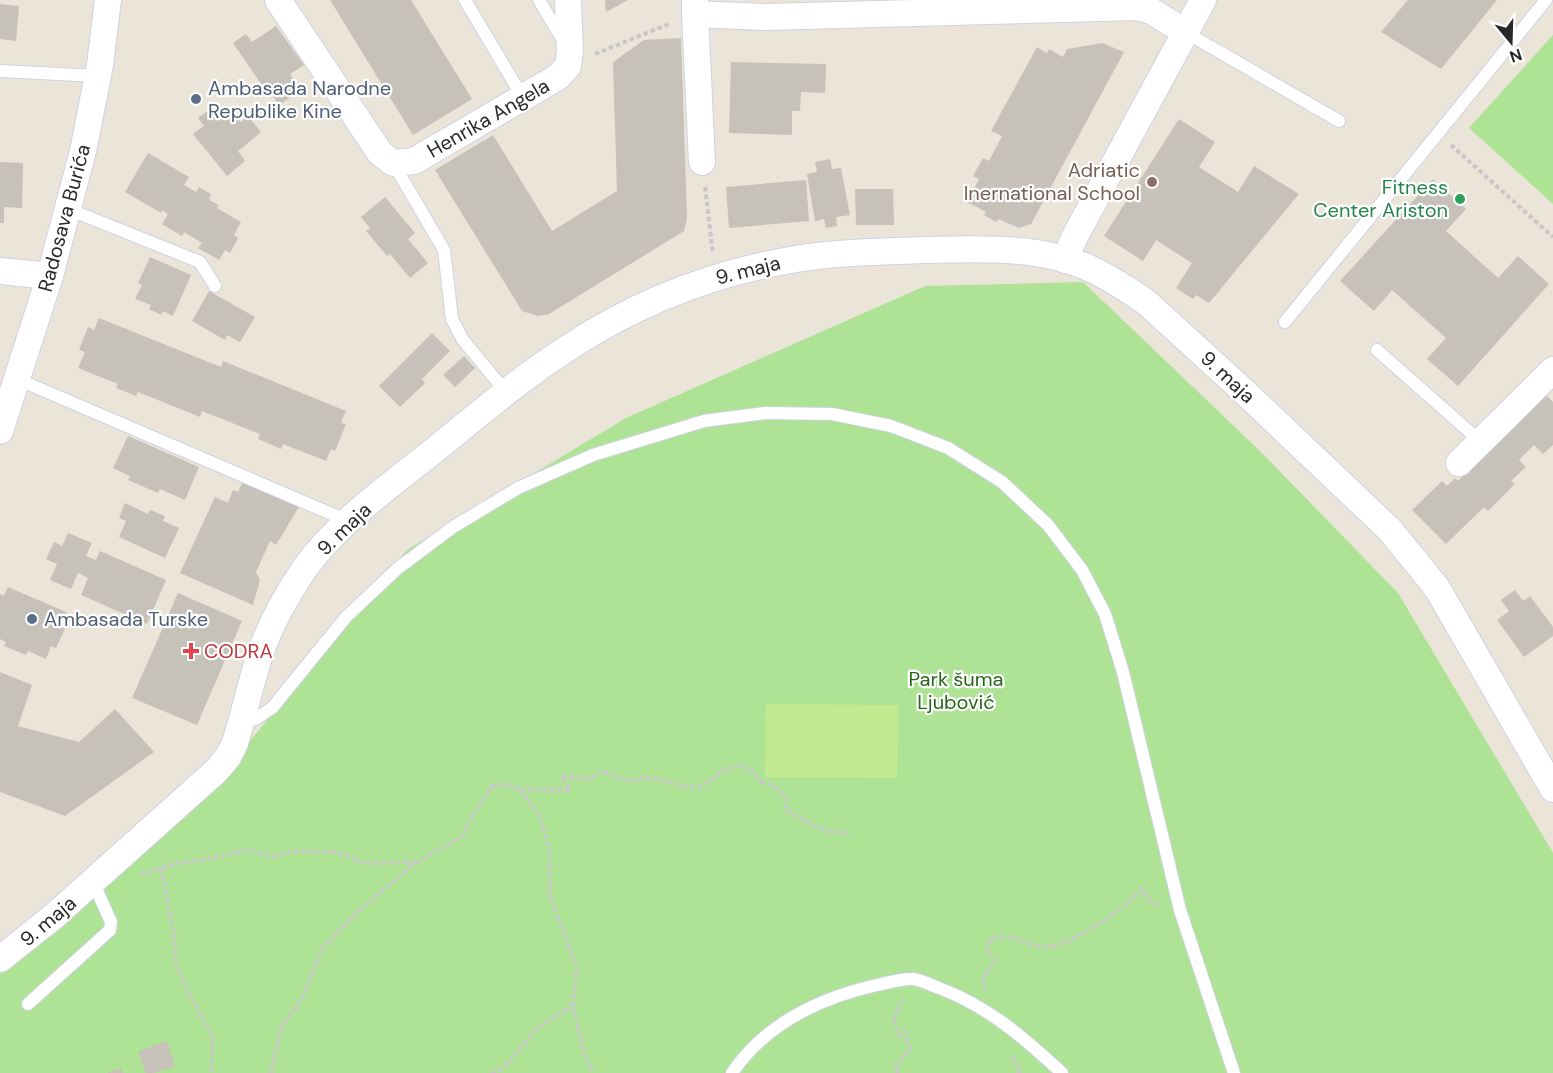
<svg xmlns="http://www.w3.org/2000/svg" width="1553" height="1073" font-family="'DM Sans',sans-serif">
<rect width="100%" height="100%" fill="#ebe4d9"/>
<g fill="#aee395">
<polygon points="1553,35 1553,204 1469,128"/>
<polygon points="1083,282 1260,451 1398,593 1553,853 1553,1073 0,1073 0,973 90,896 217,781 407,550 626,418 925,286"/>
</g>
<polygon fill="#c2ea90" points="766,704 898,705 897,778 765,777"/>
<g fill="#c6c1b9">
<polygon points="330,0 411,0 472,99 413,135"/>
<polygon points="605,0 628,0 606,12"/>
<polygon points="1408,0 1497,0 1441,69 1381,32"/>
<polygon points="0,4 19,6 16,41 0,39"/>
<polygon points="276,26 304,65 290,74 301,90 279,105 269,90 266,91 233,43 246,34 252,42"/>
<polygon points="681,38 687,218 684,231 549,314 538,316 522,311 435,170 493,135 552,231 617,191 613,62 644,40"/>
<polygon points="1102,43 1124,52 1031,224 1019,228 998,219 996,222 984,215 986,212 967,202 979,179 973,176 983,158 989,161 1002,136 991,131 1037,47 1047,53 1049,49 1063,57 1067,49"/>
<polygon points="731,62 826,64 825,93 801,92 800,111 792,111 792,135 729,133"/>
<polygon points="228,106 241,122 248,116 261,132 238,151 245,161 227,176 193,134 204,126 198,118 209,110 215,117"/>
<polygon points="1179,119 1215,142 1199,167 1238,192 1254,166 1299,194 1209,303 1196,295 1193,299 1176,288 1192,263 1156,240 1143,261 1104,236"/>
<polygon points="148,153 189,177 184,185 196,192 199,187 211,194 209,200 219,205 217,208 241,222 234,235 238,238 230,253 225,250 219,260 198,248 202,243 184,232 182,236 162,224 168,214 162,210 161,213 125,192"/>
<polygon points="830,159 832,169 841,168 850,215 836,217 837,226 826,228 824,219 815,221 807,174 817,172 815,162"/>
<polygon points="0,162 23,163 22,208 4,207 4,223 0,223"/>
<polygon points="1433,179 1466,209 1446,231 1498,278 1518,256 1549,284 1458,386 1427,359 1446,338 1392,290 1374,311 1340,281"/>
<polygon points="806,180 809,221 729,228 726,187"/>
<polygon points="855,189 893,189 894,225 856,225"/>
<polygon points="385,197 415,233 408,239 428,263 410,278 390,254 387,256 366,231 370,228 361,217"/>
<polygon points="150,257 191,275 173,316 163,311 161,315 149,309 151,305 135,299 142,285 138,283"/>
<polygon points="209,291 255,317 240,342 227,335 225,340 192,321"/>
<polygon points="99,318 221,367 223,361 346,411 341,423 346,424 335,451 331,449 326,461 283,444 281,449 258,439 260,434 202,411 200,417 138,392 136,396 116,388 118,384 78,368 85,352 79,350 88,327 94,330"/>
<polygon points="432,333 450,351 422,379 425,383 400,407 379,386"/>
<polygon points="464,356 475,368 455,387 443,375"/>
<polygon points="1545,394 1553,402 1553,445 1543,454 1534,445 1519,460 1526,467 1511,481 1515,484 1488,511 1484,507 1446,544 1412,510 1442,481 1447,486 1455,478 1458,481"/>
<polygon points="128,436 199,467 185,500 160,489 158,493 128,480 130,476 113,468"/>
<polygon points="243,481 299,507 276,545 270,541 256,572 260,580 253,605 180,573 215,497 228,503 233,490 238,492"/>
<polygon points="125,503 148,514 150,510 165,516 163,521 179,528 165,558 119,537 126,521 119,518"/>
<polygon points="68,533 92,543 86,556 96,560 100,551 166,580 147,624 81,595 88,578 78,573 71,589 50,580 57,564 46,559 54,542 62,546"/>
<polygon points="8,587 66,612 60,626 65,629 56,648 51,646 46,659 28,651 26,655 4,646 6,642 0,639 0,594 4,596"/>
<polygon points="1515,590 1523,601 1530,596 1553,627 1553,636 1524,657 1497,620 1509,611 1501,600"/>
<polygon points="178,593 242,621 197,725 132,698"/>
<polygon points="0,672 32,685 18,726 79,742 115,709 154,752 65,816 0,792"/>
<polygon points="167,1041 175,1066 154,1073 146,1073 138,1051"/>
<polygon points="121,1068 123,1073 107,1073"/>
</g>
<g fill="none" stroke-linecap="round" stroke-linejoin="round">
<defs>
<g id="service">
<polyline points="465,0 523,98"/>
<polyline points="539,0 564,42"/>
<polyline points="1185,32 1339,121"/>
<polyline points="0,71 98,76"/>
<polyline points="393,163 444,250 452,319 463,340 506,392"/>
<polyline points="68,209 200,262 215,286"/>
<polyline points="1285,322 1546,0"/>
<polyline points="1377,350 1481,442"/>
<polyline points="17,379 348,521"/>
<polyline points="242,721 255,719 272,708 346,617 397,569 453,527 518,488 593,455 704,421 765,413 832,414 891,426 948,448 1002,482 1048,525 1082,570 1105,614 1123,672 1180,910 1234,1073"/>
<polyline points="28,1004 110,930 111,922 93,882"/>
<path d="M732 1073C766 1023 819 998 877 985 888 983 901 978 913 979 921 980 931 985 939 988 989 1007 1023 1037 1062 1073"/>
</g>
<g id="minor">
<polyline points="278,0 380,153 393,163 414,161 558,77 568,66 570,51 568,0"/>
<polyline points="695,0 695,14 765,17 1138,7 1153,12 1185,32"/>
<polyline points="695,14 702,162"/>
<polyline points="1065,260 1074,238 1203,0"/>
<polyline points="0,271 50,276"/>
<polyline points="0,431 50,276 83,151 100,65 108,0"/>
<polyline points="1459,463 1553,370"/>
<path d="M0 959 54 916 216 771 228 757 235 743C245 712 251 680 262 649 272 621 288 593 305 568 337 523 393 483 436 449 479 414 521 378 568 348 633 305 708 275 785 261 830 252 876 252 922 250 978 249 1039 245 1091 269 1111 278 1128 290 1146 302L1237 385 1390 530 1437 588 1553 789"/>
</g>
</defs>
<use href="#service" stroke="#cfd2e2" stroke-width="14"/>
<use href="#minor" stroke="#cfd2e2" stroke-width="28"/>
<g stroke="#c7c7c7" stroke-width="4" stroke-dasharray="4.5 3" stroke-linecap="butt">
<polyline points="595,54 669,24"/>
<polyline points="1451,145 1553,237"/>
<polyline points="705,187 713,254"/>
<polyline points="520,789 570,790 561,776 591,779 599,772 606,772 617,778 634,781 642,777 672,782 686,787 700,787 725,770 738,765 752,771 760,781 776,787 786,798 785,805 788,811 824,831 851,833"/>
<polyline points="161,868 174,934 175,962 190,996 213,1036 211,1073"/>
<polyline points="141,874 177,863 203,860 247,850 272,857 294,851 337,852 364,863 417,862"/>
<path d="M985 989 983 978 995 961 987 952 990 939C995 938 1003 936 1008 937 1021 939 1033 947 1048 947 1068 947 1130 906 1141 889L1153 904 1161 906"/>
<polyline points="1013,1056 1014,1061 1019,1067 1019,1073"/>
<polyline points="271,1073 281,1028 303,997 322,949 357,912 417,862 464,835 468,823 492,786 508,785 520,789 541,818 549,849 550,896 577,968 573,1006 584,1053 593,1073"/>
<polyline points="491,1073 506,1066 537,1028 572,1006"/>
<polyline points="898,1073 895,1066 910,1049 906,1033 900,1037 893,1019 903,999"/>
</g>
<use href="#service" stroke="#fff" stroke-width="12"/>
<use href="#minor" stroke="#fff" stroke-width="26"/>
</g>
<g fill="#5c6f8a" stroke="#fff" stroke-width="2">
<circle cx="196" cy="99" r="6"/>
<circle cx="32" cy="619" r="6"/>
</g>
<circle fill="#8d6e63" stroke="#fff" stroke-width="2" cx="1152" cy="182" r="6"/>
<circle fill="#2e9e5b" stroke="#fff" stroke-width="2" cx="1460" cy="199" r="6"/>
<path fill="#e0444e" stroke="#fff" stroke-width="2" d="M188 642h6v6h6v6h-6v6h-6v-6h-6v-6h6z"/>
<g text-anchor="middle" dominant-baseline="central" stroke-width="4.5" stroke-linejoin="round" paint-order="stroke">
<g font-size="20" fill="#4e5e75" stroke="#fff" text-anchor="start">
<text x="208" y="88">Ambasada Narodne<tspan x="208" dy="23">Republike Kine</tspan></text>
<text x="44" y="619">Ambasada Turske</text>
</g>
<g font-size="20" fill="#282828" stroke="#fff">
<text transform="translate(488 118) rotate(-30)">Henrika Angela</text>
<text transform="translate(64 218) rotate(-75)">Radosava Burića</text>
<text transform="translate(748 270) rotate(-14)">9. maja</text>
<text transform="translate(1228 377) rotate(43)">9. maja</text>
<text transform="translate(344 529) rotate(-44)">9. maja</text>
<text transform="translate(48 921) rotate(-40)">9. maja</text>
</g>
<g font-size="20" fill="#785e54" stroke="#fff" text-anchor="end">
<text x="1140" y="170">Adriatic<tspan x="1140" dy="23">Inernational School</tspan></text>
</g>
<g font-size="20" fill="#27864d" stroke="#fff" text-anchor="end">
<text x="1448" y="187">Fitness<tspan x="1448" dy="23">Center Ariston</tspan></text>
</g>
<g font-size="20" fill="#be3a42" stroke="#fff" text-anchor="start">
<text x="204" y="651">CODRA</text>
</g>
<g font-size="20" fill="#276519" stroke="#fff">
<text x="956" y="679">Park šuma<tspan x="956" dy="23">Ljubović</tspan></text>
</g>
</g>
<g transform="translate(1511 42) rotate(161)" stroke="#ffffff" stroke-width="4.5" paint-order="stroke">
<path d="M0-4.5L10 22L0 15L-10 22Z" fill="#282828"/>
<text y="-9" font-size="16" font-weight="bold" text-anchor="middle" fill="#282828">N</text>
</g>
</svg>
